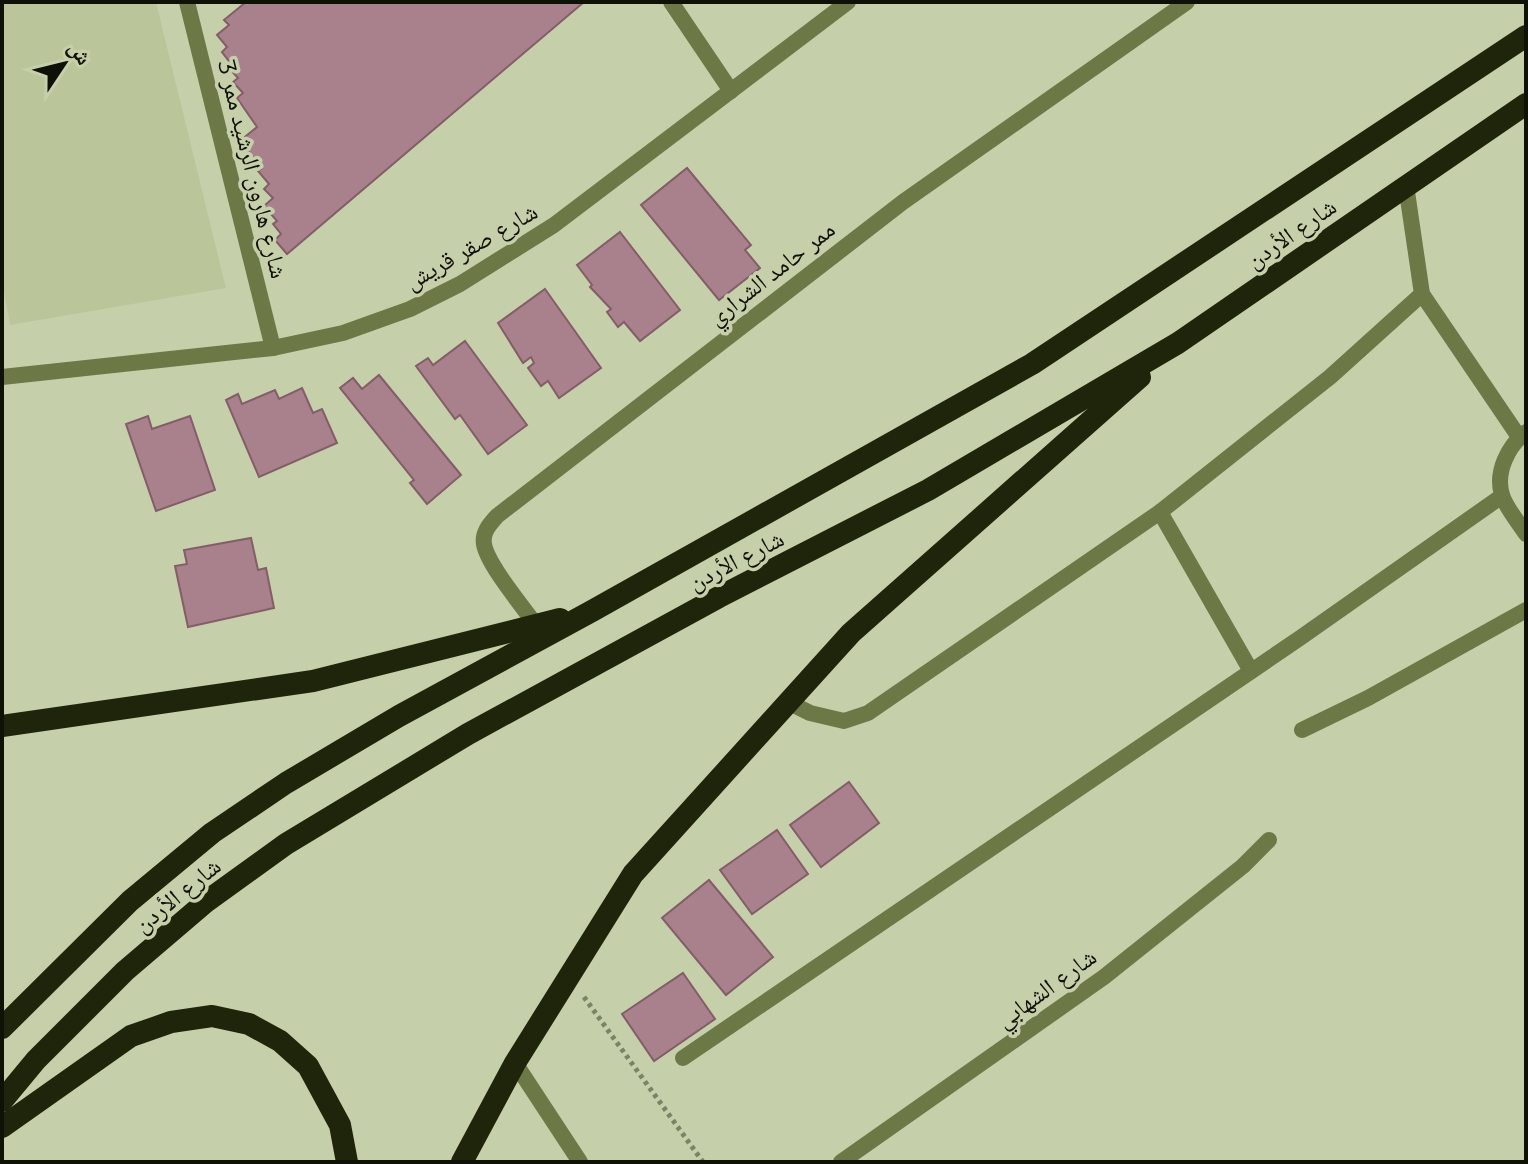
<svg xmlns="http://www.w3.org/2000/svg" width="1528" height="1164" font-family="Montserrat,'Noto Naskh Arabic',sans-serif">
<rect width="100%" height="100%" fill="#c5d0aa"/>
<polygon fill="#bac69a" points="2,2 156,2 226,288 10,325 2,281"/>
<g fill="#a9818c" stroke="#835d67" stroke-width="2">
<polygon points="246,2 584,2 287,254 275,240 281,234 273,224 277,221 264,206 273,198 264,189 269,184 258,171 262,168 240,141 257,127 237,98 243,93 233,82 238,78 228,67 231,64 222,52 227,47 217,35 229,25 224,20"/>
<polygon points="687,168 751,245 745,250 760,268 719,300 641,205"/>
<polygon points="620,232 680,310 640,341 624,322 618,327 607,312 611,309 590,287 592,285 577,265"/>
<polygon points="545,289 601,368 559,398 548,381 541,386 528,368 534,363 531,357 523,363 498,323"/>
<polygon points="465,341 527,425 488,454 460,415 455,419 416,366 428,358 433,365"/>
<polygon points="379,375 461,475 427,504 410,483 414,480 340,388 353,378 362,389"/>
<polygon points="302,388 313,413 322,409 337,443 259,477 226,400 238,394 242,404 275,390 279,399"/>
<polygon points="148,416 152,429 190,416 215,490 156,511 126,424"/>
<polygon points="251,538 258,570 266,568 274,608 188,627 175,566 187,564 184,550"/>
<polygon points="849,782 879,823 821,867 790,825"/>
<polygon points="777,830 808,874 752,914 720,870"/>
<polygon points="709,880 773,957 726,995 662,918"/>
<polygon points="683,973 715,1019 654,1061 622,1014"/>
</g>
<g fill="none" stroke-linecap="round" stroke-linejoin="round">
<polyline stroke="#7b8367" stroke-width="5" stroke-dasharray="4 4" stroke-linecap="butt" points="584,997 703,1162"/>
<g stroke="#6c7946" stroke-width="16">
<polyline points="187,2 273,348"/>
<polyline points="671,2 731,91"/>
<polyline points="1422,294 1519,437"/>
<polyline points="2,377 273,348 343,333 410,309 460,284 554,225 848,2"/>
<path d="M1526 432C1508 446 1495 472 1502 495 1506 508 1519 523 1526 534"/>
<polyline points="1160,512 1251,671"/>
<path d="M536 625C523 607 487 564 484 544 482 532 490 524 497 516L903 202 1187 2"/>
<polyline points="788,702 810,713 844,721 868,713 1160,512 1330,377 1422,294 1406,185"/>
<polyline points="1302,730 1368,698 1526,610"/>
<polyline points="683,1058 1300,638 1502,496"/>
<polyline points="515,1063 580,1162"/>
<polyline points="841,1162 1104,977 1243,866 1269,840"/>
</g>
<g stroke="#1e250a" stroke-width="22">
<polyline points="2,726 313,681 560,619"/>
<polyline points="2,1028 130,901 212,833 286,783 399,716 592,611 1032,364 1526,36"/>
<polyline points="2,1101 36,1060 125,971 207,901 286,844 468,734 719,597 928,490 1178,343 1526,104"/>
<polyline points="2,1127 131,1036 171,1022 212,1016 249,1024 280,1041 308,1066 340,1125 347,1162"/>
<polyline points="462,1162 515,1063 633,874 851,633 1140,377"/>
</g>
</g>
<g text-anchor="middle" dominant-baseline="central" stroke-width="7" stroke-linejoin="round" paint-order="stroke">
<g font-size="24" fill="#0e1105" stroke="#c5d0aa">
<text transform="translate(253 169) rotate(76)">شارع هارون الرشيد ممر 3</text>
<text transform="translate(1291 233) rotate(-35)">شارع الأردن</text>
<text transform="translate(471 246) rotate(-30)">شارع صقر قريش</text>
<text transform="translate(771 273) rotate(-38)">ممر حامد الشراري</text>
<text transform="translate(736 560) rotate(-27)">شارع الأردن</text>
<text transform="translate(177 895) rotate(-39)">شارع الأردن</text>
<text transform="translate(1046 988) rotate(-36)">شارع الشهابي</text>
</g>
</g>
<rect width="1528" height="1164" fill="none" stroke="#0e1105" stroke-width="8"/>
<g transform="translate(64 64) rotate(55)" stroke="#c5d0aa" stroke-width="6" paint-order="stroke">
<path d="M0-6L14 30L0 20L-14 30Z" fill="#0e1105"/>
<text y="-12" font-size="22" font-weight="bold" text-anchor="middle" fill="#0e1105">ش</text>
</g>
</svg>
